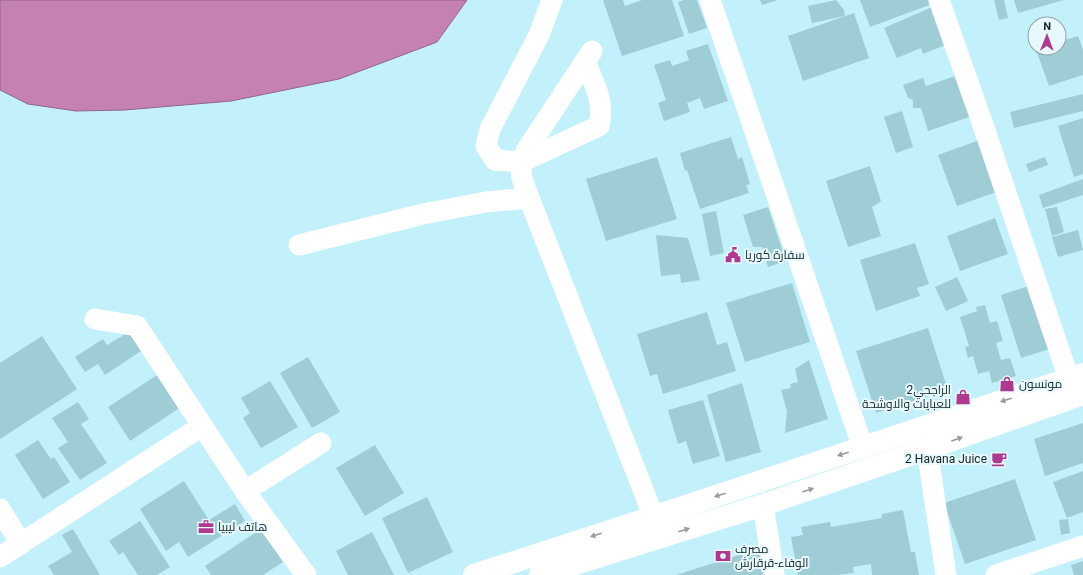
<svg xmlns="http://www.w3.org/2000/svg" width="1083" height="575" font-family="Roboto,Cairo,sans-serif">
<rect width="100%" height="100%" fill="#c3f1fb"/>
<polygon fill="#c581af" stroke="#906587" points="0,0 467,0 437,42 339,79 231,101 125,110 76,111 28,104 0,90"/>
<g fill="#9fcdd6">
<polygon points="603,0 623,0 625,6 642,0 672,0 684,36 622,56"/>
<polygon points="684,0 697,0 707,28 689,34 678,2"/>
<polygon points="760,0 778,0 762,5"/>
<polygon points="836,0 844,10 845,16 812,23 808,6"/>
<polygon points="860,0 930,0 932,4 870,27"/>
<polygon points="994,0 1004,0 1008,18 999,20"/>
<polygon points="1014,0 1064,0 1018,13"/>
<polygon points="932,7 948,44 923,54 921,48 897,58 884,28"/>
<polygon points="854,13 869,58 803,81 788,36"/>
<polygon points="1078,36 1083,50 1083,75 1049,86 1036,50 1041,48 1059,48 1059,42"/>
<polygon points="708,44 728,101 704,109 700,98 687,103 690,112 664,121 658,103 666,100 654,65 670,60 672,66 689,60 686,51"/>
<polygon points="961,74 975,115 928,131 921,108 913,108 913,100 908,98 903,85 923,78 926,86"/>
<polygon points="1083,94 1083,111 1014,128 1010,112"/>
<polygon points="902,111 913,147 896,153 884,117"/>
<polygon points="1083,118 1083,174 1074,177 1058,126"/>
<polygon points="731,137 738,159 742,157 750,184 746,185 749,193 700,209 687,170 685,171 680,153"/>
<polygon points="980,140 999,191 957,206 938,155"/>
<polygon points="657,157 677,219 606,241 586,179"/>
<polygon points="1045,157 1048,165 1029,172 1026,164"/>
<polygon points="870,166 881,201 872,207 881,236 848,247 826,181"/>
<polygon points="1083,179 1083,195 1043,208 1039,195"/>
<polygon points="768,207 786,261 768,267 762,247 753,247 743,215"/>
<polygon points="1057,207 1064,232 1052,236 1045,209"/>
<polygon points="716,211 724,253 710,256 702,214"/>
<polygon points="995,218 1008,254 960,271 947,236"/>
<polygon points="1078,230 1083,250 1058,257 1052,237"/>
<polygon points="656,235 688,238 700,280 681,283 680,274 661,276"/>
<polygon points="915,243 929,284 917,288 920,296 876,311 860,260"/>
<polygon points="957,277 968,301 946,311 935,287"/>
<polygon points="792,283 810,342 745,362 726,303"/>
<polygon points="1035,284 1056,347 1021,358 1001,295"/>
<polygon points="985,305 990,323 997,321 1003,341 996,343 1001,360 1010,358 1016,376 992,383 989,371 978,374 973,356 968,358 965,347 969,346 960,317 977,311 976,307"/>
<polygon points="707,312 717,345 727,342 736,371 663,394 657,374 650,376 637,334"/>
<polygon points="928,328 948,390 876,413 856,351"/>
<polygon points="129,332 141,351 105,375 98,364 85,372 75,357 103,339 107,345"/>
<polygon points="42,336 77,389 0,439 0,363"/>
<polygon points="308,357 340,412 312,428 280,373"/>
<polygon points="809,360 828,419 785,433 787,411 781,390 791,388 790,384 798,382 795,369"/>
<polygon points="162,372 184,405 130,441 108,407"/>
<polygon points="270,381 298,427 261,448 243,418 250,413 241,398"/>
<polygon points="742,383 761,452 726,462 707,395"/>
<polygon points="703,400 720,456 693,464 686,441 678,444 668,410"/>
<polygon points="78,402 89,419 81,424 107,463 80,480 58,448 68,442 52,418"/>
<polygon points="1083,423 1083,463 1045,476 1034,439"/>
<polygon points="38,440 51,459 54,457 70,482 43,499 15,455"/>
<polygon points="375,445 404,493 365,516 336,468"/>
<polygon points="1083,471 1083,512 1067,518 1053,482"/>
<polygon points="1015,479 1036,540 965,564 944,503"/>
<polygon points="184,481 209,520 235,504 245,521 188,557 179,542 166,551 140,509"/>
<polygon points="427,497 453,552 408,573 382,518"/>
<polygon points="903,510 911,552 915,552 919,575 872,575 871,564 853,567 854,573 837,575 798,575 791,537 803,535 801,527 830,522 831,527 882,518 882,514"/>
<polygon points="1068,519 1070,533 1061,535 1059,520"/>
<polygon points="140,521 170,567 157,575 138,575 123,552 119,555 109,541"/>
<polygon points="73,529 100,575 54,575 48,566 72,552 62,535"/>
<polygon points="261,529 283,562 263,575 211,575 205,566"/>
<polygon points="372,532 394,575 348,575 336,551"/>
<polygon points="764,547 768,575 676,575"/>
<polygon points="1083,561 1083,575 1074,575 1071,565"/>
</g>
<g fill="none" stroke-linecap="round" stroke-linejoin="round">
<g stroke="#fff" stroke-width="21">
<path d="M552 0 539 35 490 129 486 146 495 160 521 162 599 126C605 101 594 84 585 61"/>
<polyline points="710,0 863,448"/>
<polyline points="939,0 982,122 1069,379 1075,394"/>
<path d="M592 51 526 151C517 172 522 178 529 198L660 533"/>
<polyline points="299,245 423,214 486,202 529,198"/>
<polyline points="95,319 137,326 245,491 306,575"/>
<polyline points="927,449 946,575"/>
<polyline points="245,491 321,443"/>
<polyline points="763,505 774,575"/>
<polyline points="0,509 21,544"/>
<polyline points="0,557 202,426"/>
<polyline points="996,575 1083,546"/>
</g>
<g stroke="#fff" stroke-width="22">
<polyline points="474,575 653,517 1083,374"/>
<polyline points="540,575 763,505 927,449 1083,394"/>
</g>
</g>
<defs><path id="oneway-solid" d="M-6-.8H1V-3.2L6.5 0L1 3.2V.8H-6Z"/></defs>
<g fill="#959d9f">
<use href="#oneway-solid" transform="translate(1006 400) rotate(162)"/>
<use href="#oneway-solid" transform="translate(957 439) rotate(-20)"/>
<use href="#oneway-solid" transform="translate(843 454) rotate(162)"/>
<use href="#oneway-solid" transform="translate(808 490) rotate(-19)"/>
<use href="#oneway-solid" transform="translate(720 495) rotate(162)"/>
<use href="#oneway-solid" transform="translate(684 530) rotate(-18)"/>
<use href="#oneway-solid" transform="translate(596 535) rotate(162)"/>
</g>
<defs>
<symbol id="civic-bare" viewBox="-9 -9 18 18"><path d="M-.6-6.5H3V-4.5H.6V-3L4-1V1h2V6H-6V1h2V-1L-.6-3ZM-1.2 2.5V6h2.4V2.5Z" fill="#af3990" stroke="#e7f9fd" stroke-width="2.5" paint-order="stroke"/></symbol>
<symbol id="shop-bare" viewBox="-9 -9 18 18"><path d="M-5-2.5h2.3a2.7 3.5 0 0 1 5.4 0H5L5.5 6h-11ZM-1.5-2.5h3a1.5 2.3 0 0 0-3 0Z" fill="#af3990" stroke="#e7f9fd" stroke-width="2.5" paint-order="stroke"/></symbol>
<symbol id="cafe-bare" viewBox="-9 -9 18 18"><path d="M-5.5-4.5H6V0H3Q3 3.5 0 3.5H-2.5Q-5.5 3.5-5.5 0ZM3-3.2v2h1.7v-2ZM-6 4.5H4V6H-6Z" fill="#af3990" stroke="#e7f9fd" stroke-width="2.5" paint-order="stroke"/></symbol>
<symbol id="office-bare" viewBox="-9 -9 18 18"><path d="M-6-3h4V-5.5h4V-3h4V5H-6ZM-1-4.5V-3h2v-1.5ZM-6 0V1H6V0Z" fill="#af3990" stroke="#e7f9fd" stroke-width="2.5" paint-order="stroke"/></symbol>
<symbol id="bank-bare" viewBox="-9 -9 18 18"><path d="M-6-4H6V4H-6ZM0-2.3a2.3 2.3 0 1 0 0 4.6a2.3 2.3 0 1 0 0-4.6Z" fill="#af3990" stroke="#e7f9fd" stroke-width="2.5" paint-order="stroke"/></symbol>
</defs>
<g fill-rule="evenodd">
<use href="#civic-bare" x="722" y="244" width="22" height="22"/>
<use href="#shop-bare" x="996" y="373" width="22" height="22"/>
<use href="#shop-bare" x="952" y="386" width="22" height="22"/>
<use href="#cafe-bare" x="988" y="448" width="22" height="22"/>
<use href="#office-bare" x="195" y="516" width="22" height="22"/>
<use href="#bank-bare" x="712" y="545" width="22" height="22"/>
</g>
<g text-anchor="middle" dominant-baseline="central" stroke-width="4" stroke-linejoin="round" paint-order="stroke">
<g font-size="12" fill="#132529" stroke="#e7f9fd" text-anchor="start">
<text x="745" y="255">سفارة كوريا</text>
<text x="1019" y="384">مونسون</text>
<text x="951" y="390" text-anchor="end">الراجحي2<tspan x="951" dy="14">للعبايات والاوشحة</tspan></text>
<text x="987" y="459" text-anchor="end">2 Havana Juice</text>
<text x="218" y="527">هاتف ليبيا</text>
<text x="735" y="549">مصرف<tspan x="735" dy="14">الوفاء-قرقارش</tspan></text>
</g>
</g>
<g transform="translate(1047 36) rotate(1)"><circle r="19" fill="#e7f9fd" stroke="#92a4a8"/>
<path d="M0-3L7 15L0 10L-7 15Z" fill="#af3990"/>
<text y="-6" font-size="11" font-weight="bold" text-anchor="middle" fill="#132529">N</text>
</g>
</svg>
